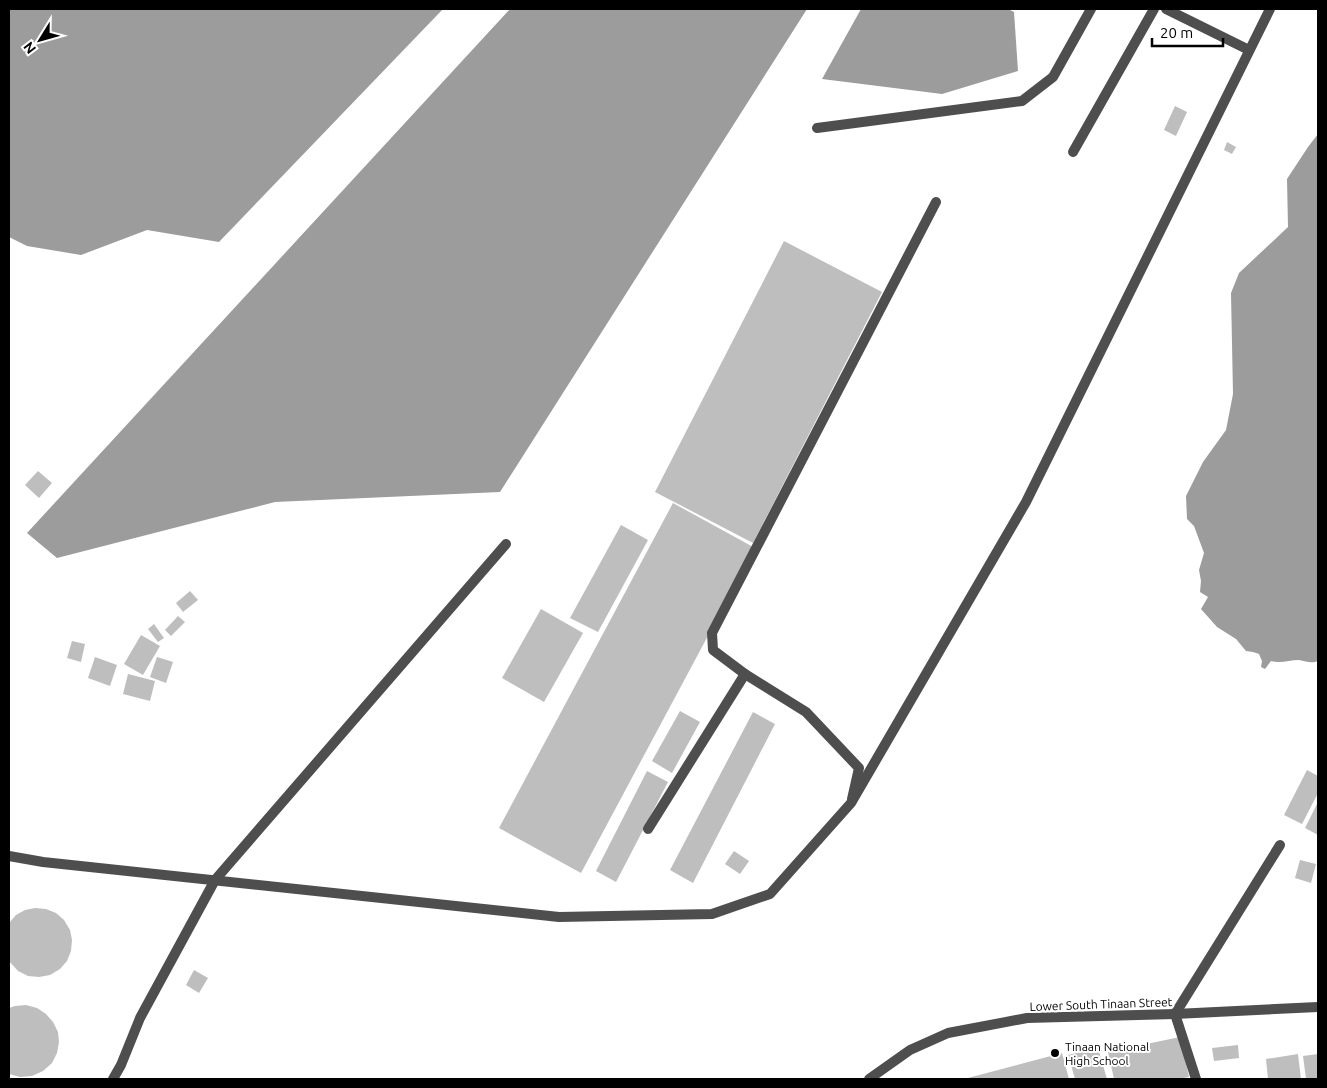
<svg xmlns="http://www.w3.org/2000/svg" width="1327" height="1088" font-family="Ubuntu,sans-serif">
<rect width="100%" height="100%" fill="#fff"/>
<g fill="#9c9c9c">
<polygon points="9,9 443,9 219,242 147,230 81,255 27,246 9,237"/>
<polygon points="510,9 807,9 500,492 275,502 57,558 27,533"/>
<polygon points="861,9 1008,9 1014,12 1018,71 942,94 822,79"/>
<path d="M1318 134V661C1311 664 1306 661 1299 660 1289 660 1281 664 1271 661L1265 669 1261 667 1262 661 1259 654 1253 652 1246 651 1236 639 1217 627 1201 609 1208 597 1200 592 1201 581 1199 570 1204 553 1194 526 1187 519 1186 496 1203 462 1226 430 1233 394 1231 293 1239 273 1288 227 1287 179 1308 147Z"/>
</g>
<g fill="#bebebe">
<polygon points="1175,106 1187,112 1176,136 1164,130"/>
<polygon points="1227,142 1236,147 1232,154 1224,150"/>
<polygon points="784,241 882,292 753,543 655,492"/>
<polygon points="38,471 52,483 39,498 25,485"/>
<polygon points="673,503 755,548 581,873 499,828"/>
<polygon points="621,525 648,540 598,632 570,618"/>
<polygon points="190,591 198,600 183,612 176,603"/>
<polygon points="541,609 583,633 544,702 502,678"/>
<polygon points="178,616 185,622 171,636 165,630"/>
<polygon points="154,624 164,638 158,642 148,629"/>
<polygon points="141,635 160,646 143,675 124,664"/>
<polygon points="72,641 85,644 81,662 67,658"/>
<polygon points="95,657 117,665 110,686 88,678"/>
<polygon points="157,657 173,662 166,683 150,677"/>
<polygon points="128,674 155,681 150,701 123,694"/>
<polygon points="680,711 700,722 672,773 652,761"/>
<polygon points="753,712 775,724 693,883 670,870"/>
<polygon points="1307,770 1318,776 1318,793 1302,824 1284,815"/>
<polygon points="647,771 668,782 616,882 596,871"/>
<polygon points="1318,802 1318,835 1305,828"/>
<polygon points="734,851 749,861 740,874 725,864"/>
<polygon points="1300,860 1316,864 1311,883 1295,878"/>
<polygon points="35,908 46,909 56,913 64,920 70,930 72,940 71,951 67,961 60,969 50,975 39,977 28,976 18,971 9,961 9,923 16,915 25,910"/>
<polygon points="194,970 208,978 199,993 186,985"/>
<polygon points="26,1005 37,1008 46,1014 53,1022 58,1032 59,1042 57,1053 52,1063 43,1071 32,1076 20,1077 9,1074 9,1008 15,1006"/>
<polygon points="1180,1037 1189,1077 1178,1079 1114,1079 1108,1052"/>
<polygon points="1238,1045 1239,1058 1214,1061 1212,1048"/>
<polygon points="1098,1048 1107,1079 1075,1079 1068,1055"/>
<polygon points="1062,1053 1069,1079 964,1079"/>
<polygon points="1298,1054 1301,1079 1268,1079 1266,1059"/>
<polygon points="1318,1054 1318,1079 1306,1079 1303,1056"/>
</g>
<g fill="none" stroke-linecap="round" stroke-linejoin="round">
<g stroke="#4e4e4e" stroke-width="10">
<polyline points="1166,9 1249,50"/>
<polyline points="817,128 1022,101 1053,77 1091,9"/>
<polyline points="1073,152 1154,9"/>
<polyline points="745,674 713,650 712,633 936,202"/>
<polyline points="648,829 745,674 806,712 859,768 852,799"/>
<polyline points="1175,1014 1280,845"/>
<polyline points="113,1079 121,1065 140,1018 215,880 506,544"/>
</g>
<g stroke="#4e4e4e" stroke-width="10">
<polyline points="9,856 43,862 559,917 712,914 770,894 851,803 1026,502 1270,9"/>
<polyline points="1175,1014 1196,1079"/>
<polyline points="869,1079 910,1050 948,1033 1027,1018 1175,1014 1318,1007"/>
</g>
</g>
<circle fill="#000" stroke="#fff" stroke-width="2" cx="1055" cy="1053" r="5"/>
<g text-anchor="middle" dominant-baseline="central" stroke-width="4" stroke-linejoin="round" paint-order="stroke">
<g font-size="12" fill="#000" stroke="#fff">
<text transform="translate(1101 1004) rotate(-2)">Lower South Tinaan Street</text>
</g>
<g font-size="12" fill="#000" stroke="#fff" text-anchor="start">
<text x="1065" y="1046">Tinaan National<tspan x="1065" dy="14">High School</tspan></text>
</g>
</g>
<rect width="1327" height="1088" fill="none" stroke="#000000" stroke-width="20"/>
<g transform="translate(40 40) rotate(233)" stroke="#ffffff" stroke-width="4" paint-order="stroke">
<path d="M0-4L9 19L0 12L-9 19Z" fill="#000000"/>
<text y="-8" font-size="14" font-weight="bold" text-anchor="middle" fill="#000000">N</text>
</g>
<path d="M1152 38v8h71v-8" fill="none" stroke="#000000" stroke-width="2.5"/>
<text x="1160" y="38" font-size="15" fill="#000000" stroke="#ffffff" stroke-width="4" paint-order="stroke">20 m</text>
</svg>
